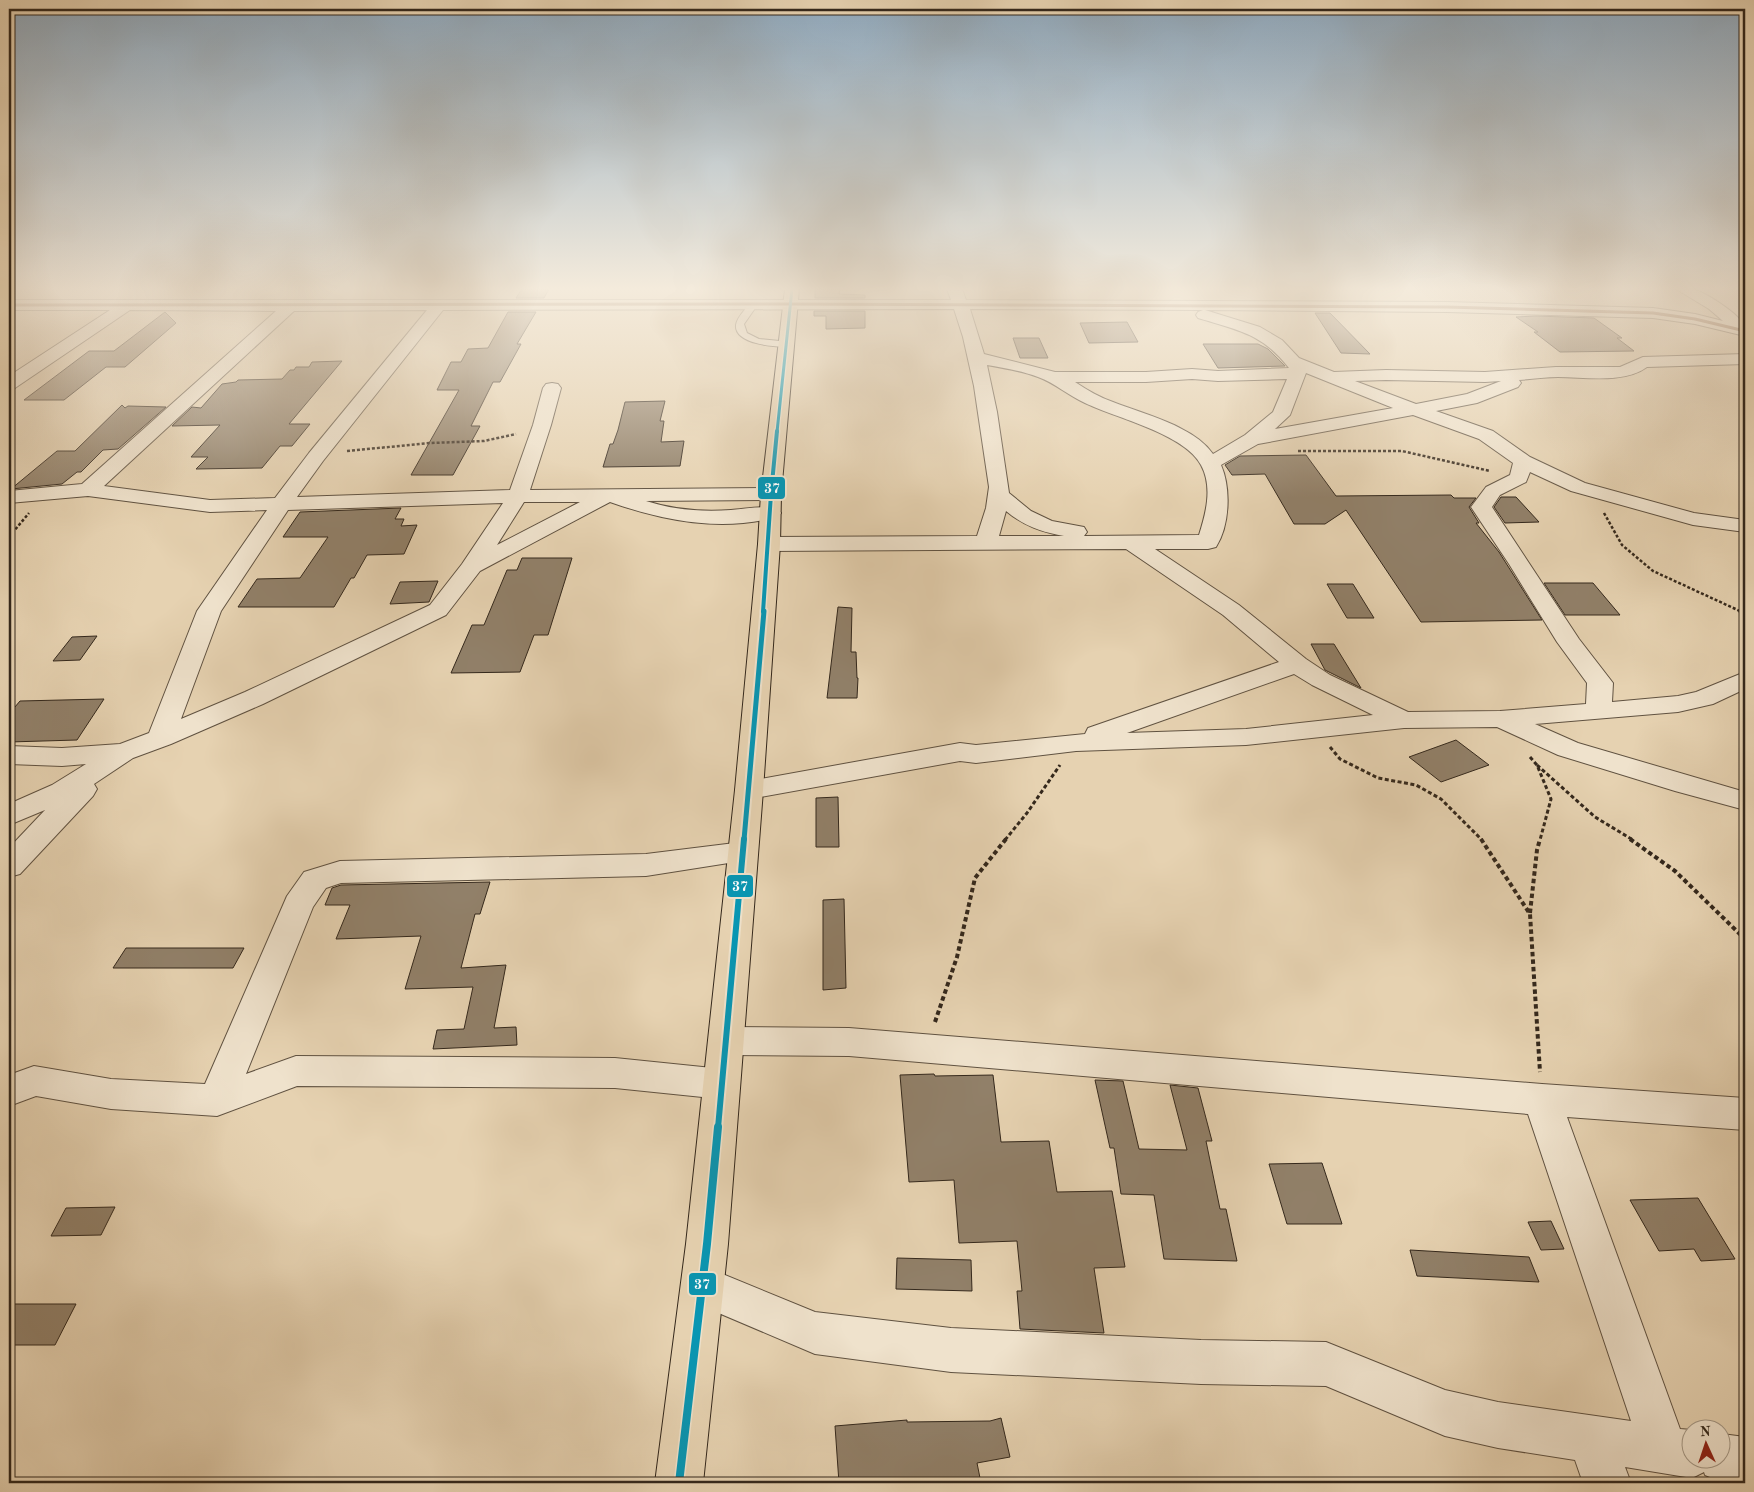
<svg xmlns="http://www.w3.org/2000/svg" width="1754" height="1492" font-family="'Old Standard TT',serif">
<rect width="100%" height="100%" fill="#e6d2b1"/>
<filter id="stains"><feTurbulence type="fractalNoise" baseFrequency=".004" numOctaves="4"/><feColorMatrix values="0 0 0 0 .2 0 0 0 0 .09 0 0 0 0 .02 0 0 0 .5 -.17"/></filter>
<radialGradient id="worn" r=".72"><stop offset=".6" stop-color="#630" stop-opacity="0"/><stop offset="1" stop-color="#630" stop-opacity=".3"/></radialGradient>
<g fill="#918069" stroke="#34281c">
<polygon points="522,289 549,289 544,298 516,298"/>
<polygon points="815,289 840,289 839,294 865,295 865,298 815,298"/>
<polygon points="814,311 865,311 865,328 826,329 826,316 814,316"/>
<polygon points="165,312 176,323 125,367 106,367 64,400 24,400 89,351 114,351"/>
<polygon points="508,312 536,312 517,344 521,344 500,382 493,382 471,426 480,426 453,475 411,475 459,390 437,390 451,362 461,362 468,349 488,348"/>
<polygon points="1315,313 1330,313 1370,354 1341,353"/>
<polygon points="1536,316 1594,318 1622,338 1617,338 1634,351 1560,352 1534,332 1538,332 1516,317"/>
<polygon points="1127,322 1138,342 1089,343 1080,323"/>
<polygon points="1013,338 1039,338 1048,358 1020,358"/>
<polygon points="1203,344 1258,344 1268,349 1285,366 1218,368"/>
<polygon points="342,361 289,424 310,424 292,446 280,446 262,468 196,469 208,457 191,457 220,425 172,426 192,407 201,408 222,384 236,382 238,380 282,379 290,370 294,370 296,367 309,367 312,362"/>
<polygon points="665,401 660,421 664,421 661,442 684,441 680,466 603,467 610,444 613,444 618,430 625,402"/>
<polygon points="122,405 125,408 128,406 166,407 118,449 103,450 81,472 77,472 62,484 11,489 57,451 75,451"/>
<polygon points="1306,455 1336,496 1451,495 1454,498 1476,498 1469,507 1479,523 1476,523 1499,552 1542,620 1421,622 1346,510 1325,524 1294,524 1265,474 1232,475 1225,465 1240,456"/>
<polygon points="1501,497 1516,497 1539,522 1505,523 1494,507"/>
<polygon points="401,508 395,519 404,519 401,526 417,525 404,554 367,555 354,578 351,578 334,607 238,607 257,579 300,578 328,537 283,537 300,512"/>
<polygon points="522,558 572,558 548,635 534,635 520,672 451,673 472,625 484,625 507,570 517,570"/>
<polygon points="438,581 429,602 390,604 400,582"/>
<polygon points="1544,583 1593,583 1620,615 1565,615"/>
<polygon points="1327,584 1353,584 1374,618 1347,618"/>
<polygon points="838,607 852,608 851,652 856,652 857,678 858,678 857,698 827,698"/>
<polygon points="97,636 80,660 53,661 72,637"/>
<polygon points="1311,644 1334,644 1361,688 1325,670"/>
<polygon points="104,699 77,740 9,742 9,714 20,701"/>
<polygon points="1456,740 1489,765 1441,782 1409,757"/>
<polygon points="838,797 839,847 816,847 816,798"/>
<polygon points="490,882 480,914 475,914 461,968 506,965 494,1028 516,1027 517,1045 433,1049 437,1030 464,1029 473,987 405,989 421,936 336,939 350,905 325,905 332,888 341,885"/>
<polygon points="844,899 846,988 823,990 823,900"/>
<polygon points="126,948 244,948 233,968 113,968"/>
<polygon points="934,1074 935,1076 993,1075 1001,1142 1049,1141 1057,1192 1112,1191 1125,1267 1094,1268 1104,1333 1020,1329 1017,1291 1022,1291 1017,1241 959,1243 954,1180 909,1182 900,1075"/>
<polygon points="1095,1080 1123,1081 1139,1149 1187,1150 1170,1085 1198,1088 1212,1141 1206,1141 1220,1209 1226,1209 1237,1261 1164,1259 1154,1195 1121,1194 1114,1148 1110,1148"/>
<polygon points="1322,1163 1342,1224 1287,1224 1269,1164"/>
<polygon points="1698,1198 1735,1259 1701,1261 1694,1249 1659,1251 1630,1200"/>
<polygon points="115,1207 101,1235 51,1236 66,1208"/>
<polygon points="1551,1221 1564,1249 1541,1250 1528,1222"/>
<polygon points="1410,1250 1529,1257 1539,1282 1417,1276"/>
<polygon points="897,1258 971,1260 972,1291 896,1289"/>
<polygon points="9,1304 76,1304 55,1345 9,1345"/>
<polygon points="1001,1418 1010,1457 977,1463 981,1483 839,1483 835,1426 907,1420 907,1422 990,1421"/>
</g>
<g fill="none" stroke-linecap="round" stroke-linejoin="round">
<defs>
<path id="service" d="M751 302 758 304 744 324 747 333 759 339 790 342V346C777 348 734 344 736 325 737 317 746 309 751 302Z"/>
<g id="minor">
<path d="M947 289H962L966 300 1447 302 1653 308 1695 314 1723 321 1709 309 1676 289C1682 289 1690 288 1696 290 1707 294 1743 316 1743 326H1745V336L1695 324 1653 318 1447 312 1205 310 1260 327 1282 340 1299 358 1334 372 1386 370 1485 372 1556 367H1620L1643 357 1745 354V364L1647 367C1624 384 1585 377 1558 377 1545 377 1532 379 1519 380L1521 383 1518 387 1477 403 1436 411 1493 431 1530 457 1585 483 1694 513 1745 520V532L1693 525 1571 491 1530 472 1526 482 1500 495 1492 507 1579 639 1613 683 1612 702 1678 696 1696 692 1745 672V689L1713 704 1678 712 1535 724 1578 743 1745 792V810L1675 791 1558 755 1497 727 1404 728 1246 745 1076 751 976 763 960 761 749 799 739 797 735 790 739 783 749 781 960 743 976 745 1085 734 1088 728 1279 662 1223 615 1126 549 769 551 761 549 758 544 761 539 769 537 977 536 986 508 989 487 974 386 963 337 954 309 443 310 323 461 297 497 510 490 533 425 543 388 546 384 552 383 558 384 561 388 551 425 530 490 771 488 778 490 781 494 778 498 771 500 646 501C674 510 702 512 731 510 746 509 763 505 777 509L781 513 777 517C721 532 664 521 610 502L480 571 446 615 263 704 171 744 133 758 94 784 97 789 93 796 20 874 9 877V848L45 810 9 825V804L52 785 86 764 62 766 9 764V746L62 748 120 744 149 733 197 611 267 510 210 512 88 496 9 503V491L82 484 276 311 130 310 15 388 9 389V376L110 310H9V300H951ZM970 309 1203 310 1198 312 1196 315 1198 318C1238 330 1263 334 1289 368L1218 371 1192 369 1146 372H1055L984 354ZM427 310 309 453 275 498 210 500 104 486 294 311ZM987 365C1004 368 1022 371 1038 377 1055 383 1069 396 1085 403 1116 418 1185 434 1201 465 1213 487 1206 513 1199 535L1084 536 1087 532 1084 527 1052 521 1031 511 1009 493 997 412ZM1306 373 1393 408 1275 429 1290 415ZM1192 379 1218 381 1287 379 1273 412 1245 435 1213 454C1194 426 1143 414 1113 402 1099 397 1087 390 1075 382H1146ZM1386 380 1485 382 1501 381 1467 394 1416 404 1355 381ZM1413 415 1479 439 1513 463 1510 475 1486 487 1471 507 1509 564 1557 642 1587 683 1586 704 1500 711 1408 712 1330 675 1306 659 1239 605 1155 549H1208L1216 547C1230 525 1231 488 1221 465L1258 444ZM524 502H580L497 545ZM503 503 462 564 430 605 245 692 181 719 221 611 288 510ZM1006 511C1024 526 1042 532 1064 536H999ZM1294 674 1312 685 1373 715 1246 729 1127 733Z"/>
<polygon points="743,842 754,845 758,852 754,859 646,876 341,883 326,888 313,907 246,1074 296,1056 615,1058 722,1069 735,1073 740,1084 735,1095 722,1099 615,1088 297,1086 217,1116 111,1109 36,1096 9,1106 9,1075 34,1066 111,1079 205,1084 287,896 304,872 340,861 646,854"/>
<polygon points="726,1027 849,1028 1542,1084 1745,1098 1745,1130 1567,1117 1680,1429 1692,1430 1692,1460 1722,1460 1722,1434 1745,1437 1745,1483 1722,1482 1705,1475 1704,1472 1692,1478 1625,1467 1631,1483 1583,1483 1575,1460 1498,1448 1445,1436 1326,1386 1201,1384 951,1372 815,1354 688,1300 682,1286 688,1272 703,1266 815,1312 951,1328 1201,1340 1326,1342 1445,1390 1498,1402 1631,1421 1528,1114 849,1056 726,1055 713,1051 708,1041 713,1031"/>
</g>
<polygon id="trunk" points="785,289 799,289 781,494 780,544 763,790 728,1244 703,1483 655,1483 686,1244 735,790 758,544 761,494"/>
</defs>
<use href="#service" stroke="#605241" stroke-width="2"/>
<use href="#minor" stroke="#605241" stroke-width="2"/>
<use href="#trunk" stroke="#34281c" stroke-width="2"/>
<g stroke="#34281c" stroke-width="2.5" stroke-dasharray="3 2" stroke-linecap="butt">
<polyline points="347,451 430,443 484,441 516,434"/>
<polyline points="1298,451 1402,451 1490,471"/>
<polyline points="1604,513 1622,545 1653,571 1742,612"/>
<polyline points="9,537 29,513"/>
</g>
<g stroke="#34281c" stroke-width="3" stroke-dasharray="4 2.5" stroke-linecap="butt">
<polyline points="1739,611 1745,614"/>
<polyline points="1743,702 1745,719"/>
<polyline points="1330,747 1340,759 1378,778 1416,785 1441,799 1482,840"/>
<polyline points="1530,757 1537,765 1551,799 1540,840"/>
<polyline points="1537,765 1595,817 1633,840"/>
<polyline points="1005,840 1027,813 1060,765"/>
</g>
<g stroke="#34281c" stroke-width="4" stroke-dasharray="4.5 3" stroke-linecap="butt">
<polyline points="1481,839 1530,914 1540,1072"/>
<polyline points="1630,839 1675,871 1745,939"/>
<polyline points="1530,913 1537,850 1540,839"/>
<polyline points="935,1022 957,957 975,878 1006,839"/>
</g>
<use href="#service" fill="#efe2cc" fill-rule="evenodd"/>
<use href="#minor" fill="#efe2cc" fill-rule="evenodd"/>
<use href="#trunk" fill="#e6d2b1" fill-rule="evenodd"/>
<defs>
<polyline id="bus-1" points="9,305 790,304 1447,307 1653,313 1695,319 1745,331"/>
<polyline id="bus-2-far4" points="777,432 792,289"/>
<polyline id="bus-2-far3" points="763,612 771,494 777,431"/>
<polyline id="bus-2-far2" points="744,840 764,611"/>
<polyline id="bus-2-far1" points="718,1128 744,839"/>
<polyline id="bus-2" points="679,1483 707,1244 718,1127"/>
</defs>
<use href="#bus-1" stroke="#efe2cc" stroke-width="5.5"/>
<use href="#bus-2-far4" stroke="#efe2cc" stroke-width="5.5"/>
<use href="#bus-2-far3" stroke="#efe2cc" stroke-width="7"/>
<use href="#bus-2-far2" stroke="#efe2cc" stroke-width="9"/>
<use href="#bus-2-far1" stroke="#efe2cc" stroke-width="10"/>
<use href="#bus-2" stroke="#efe2cc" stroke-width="11"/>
<use href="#bus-1" stroke="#7a4b2a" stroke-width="3"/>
<use href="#bus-2-far4" stroke="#0896b3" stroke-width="3"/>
<use href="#bus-2-far3" stroke="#0896b3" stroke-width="4"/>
<use href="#bus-2-far2" stroke="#0896b3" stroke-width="5"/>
<use href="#bus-2-far1" stroke="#0896b3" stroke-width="6"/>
<use href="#bus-2" stroke="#0896b3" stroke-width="8"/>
</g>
<linearGradient id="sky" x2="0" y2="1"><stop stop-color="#8fa9be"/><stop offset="0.58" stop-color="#f4ebdc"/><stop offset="1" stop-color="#f4ebdc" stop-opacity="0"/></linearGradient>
<rect width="1754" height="498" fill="url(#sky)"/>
<g stroke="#efe2cc" stroke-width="2">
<rect x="757" y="476" width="29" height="24" rx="5" fill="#0896b3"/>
<rect x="726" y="874" width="28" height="24" rx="5" fill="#0896b3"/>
<rect x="688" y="1272" width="29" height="24" rx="5" fill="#0896b3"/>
</g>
<g font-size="14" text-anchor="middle" font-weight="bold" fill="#fff">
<text x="772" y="493">37</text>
<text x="740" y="891">37</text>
<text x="702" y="1289">37</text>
</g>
<rect width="1754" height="1492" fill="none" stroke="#e6d2b1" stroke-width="30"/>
<rect x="10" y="10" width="1734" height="1472" fill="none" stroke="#34281c" stroke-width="2.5"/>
<rect x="15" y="15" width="1724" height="1462" fill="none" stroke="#34281c"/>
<g transform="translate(1706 1444) rotate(357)"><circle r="24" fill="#efe2cc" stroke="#a49886"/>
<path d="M0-4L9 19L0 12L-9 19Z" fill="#8f2418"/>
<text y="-8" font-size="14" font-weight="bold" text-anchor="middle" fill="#34281c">N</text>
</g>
<rect width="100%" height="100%" filter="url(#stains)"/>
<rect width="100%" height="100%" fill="url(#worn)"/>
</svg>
